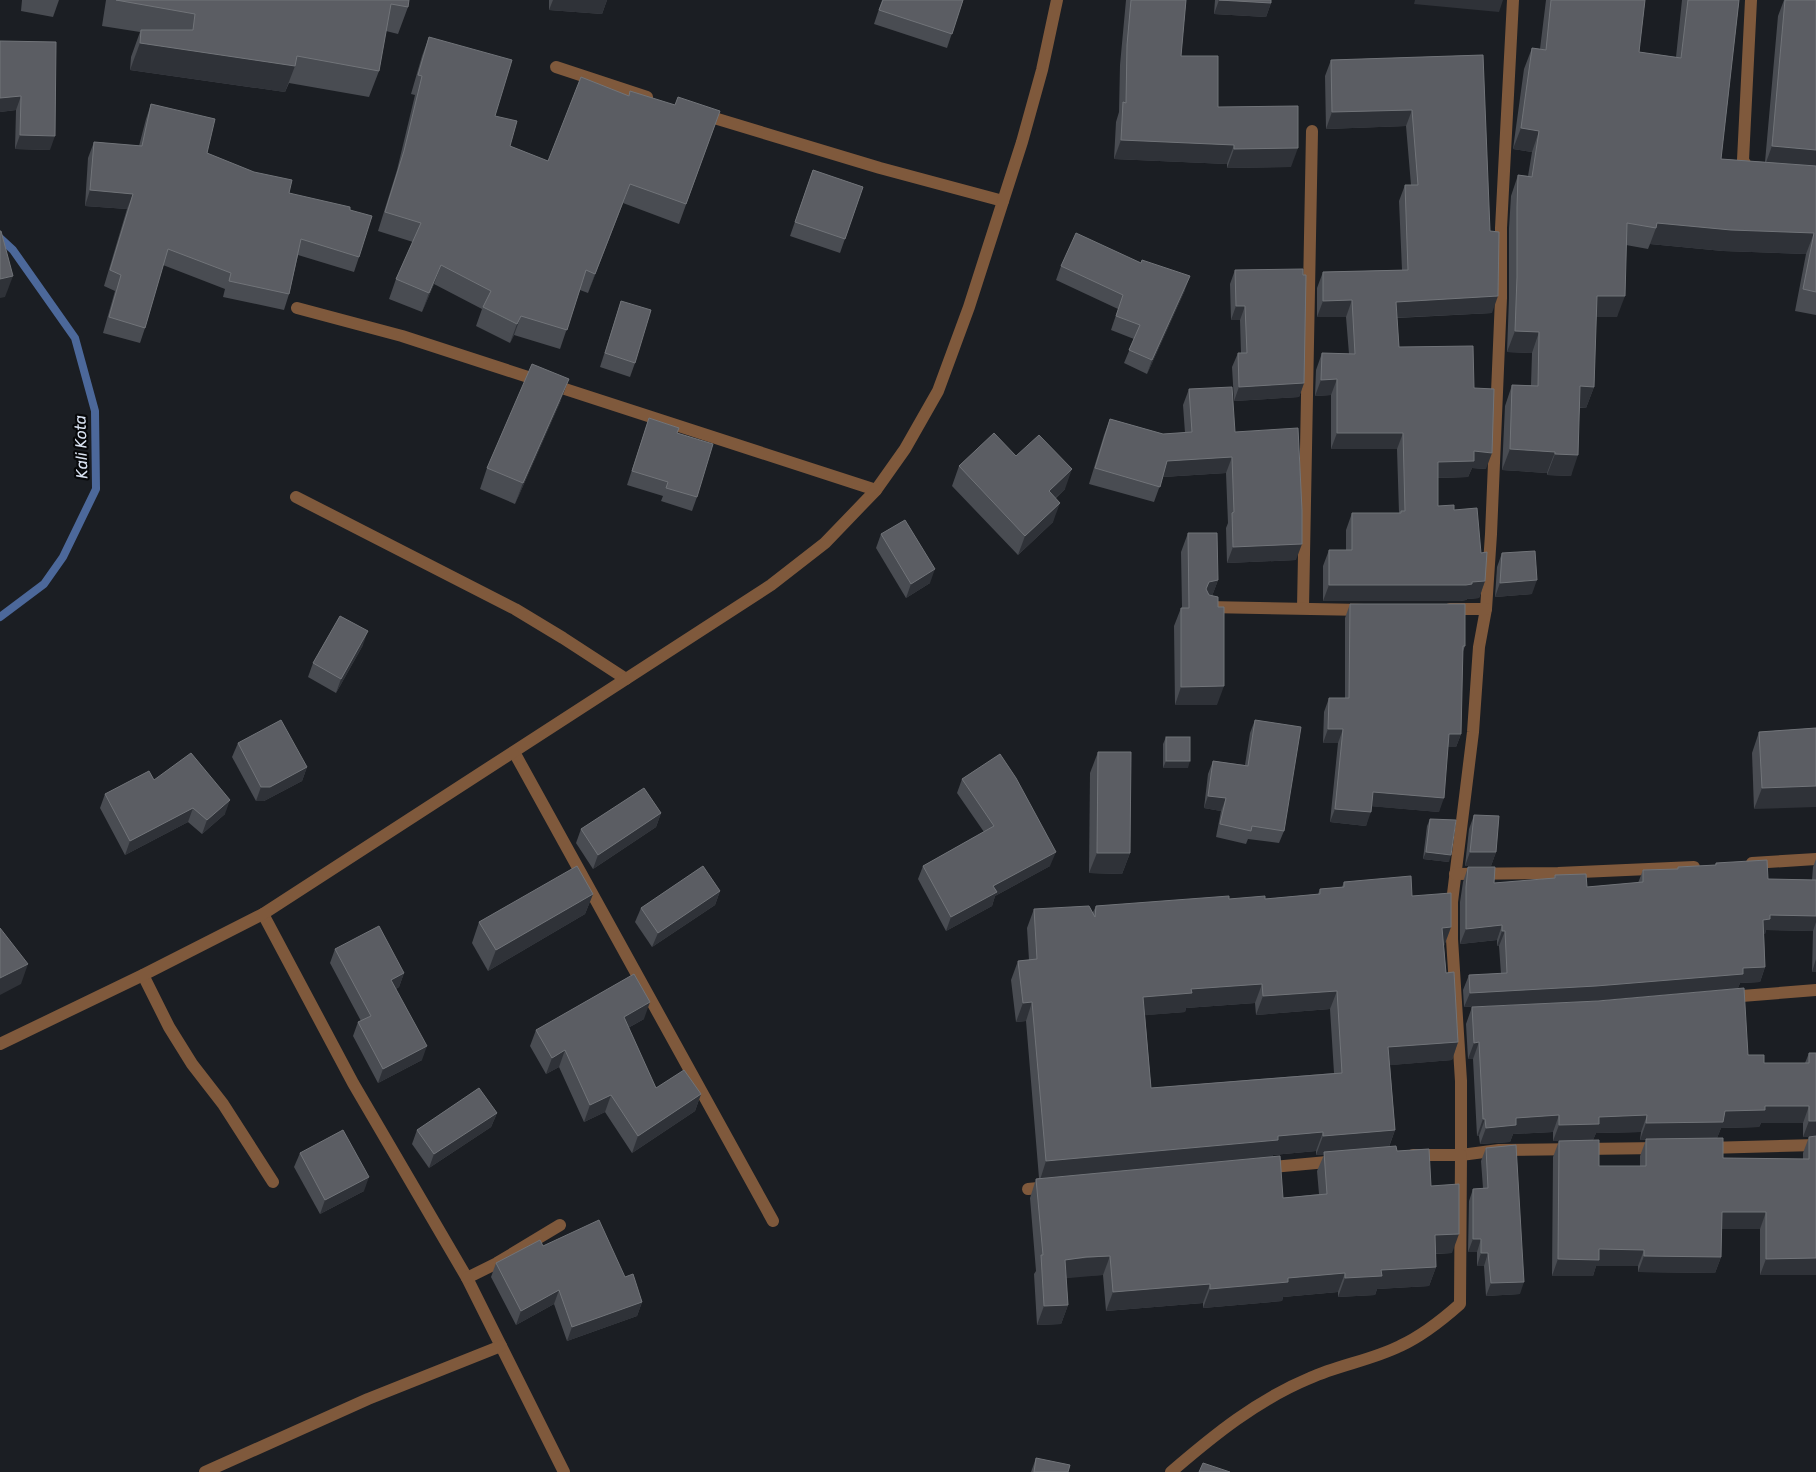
<svg xmlns="http://www.w3.org/2000/svg" width="1816" height="1472" font-family="Rubik,sans-serif">
<rect width="100%" height="100%" fill="#1b1e23"/>
<g fill="none" stroke-linecap="round" stroke-linejoin="round">
<polyline stroke="#4c689a" stroke-width="8" points="0,238 13,250 75,338 95,411 96,489 63,557 44,584 0,617"/>
<g stroke="#7f593c" stroke-width="12">
<polyline points="1751,0 1743,160 1749,170 1754,172"/>
<polyline points="1303,608 1312,131"/>
<polyline points="1729,997 1816,990"/>
</g>
<g stroke="#7f593c" stroke-width="12">
<polyline points="1513,0 1501,228 1501,298 1491,534 1486,609 1479,647 1473,732 1452,902 1452,939 1461,1081 1461,1155 1499,1150 1660,1148"/>
<polyline points="556,67 647,97"/>
<polyline points="701,114 880,168 1003,201"/>
<polyline points="297,308 402,336 876,490"/>
<polyline points="296,497 515,609 563,638 626,679"/>
<polyline points="1207,607 1365,610"/>
<polyline points="1450,609 1486,609"/>
<polyline points="514,752 773,1221"/>
<polyline points="1752,863 1816,859"/>
<polyline points="1455,874 1558,873 1694,867"/>
<polyline points="263,914 353,1083 467,1278 564,1472"/>
<polyline points="143,975 169,1027 192,1064 223,1104 273,1182"/>
<polyline points="0,1044 143,975 263,914 771,585 825,543 876,490 905,449 938,391 969,307 1022,142 1042,70 1057,0"/>
<polyline points="1707,1148 1816,1145"/>
<polyline points="1263,1168 1338,1161"/>
<polyline points="1028,1189 1049,1187"/>
<polyline points="467,1278 497,1263 560,1225"/>
<polyline points="205,1472 368,1399 501,1346"/>
<path d="M1171 1472C1214 1435 1257 1400 1310 1378 1339 1365 1372 1360 1400 1346 1422 1336 1442 1320 1460 1304L1461 1155H1413"/>
</g>
</g>
<g fill="#494c52" fill-rule="evenodd">
<polygon points="22,0 59,0 53,17 21,11"/>
<polygon points="106,0 409,0 408,7 398,34 386,31 379,71 369,97 289,83 285,92 130,70 131,57 140,32 102,26"/>
<polygon points="549,0 607,0 602,14 549,10"/>
<polygon points="882,0 963,0 947,48 874,24"/>
<polygon points="1126,0 1186,0 1181,56 1218,107 1291,167 1227,168 1227,164 1114,159 1116,122 1119,112 1120,65"/>
<polygon points="1215,0 1271,0 1271,3 1266,17 1214,14"/>
<polygon points="1546,0 1645,0 1639,52 1676,57 1682,0 1739,0 1721,159 1765,162 1778,16 1784,0 1816,0 1816,315 1795,311 1806,254 1723,251 1650,244 1648,249 1626,245 1617,317 1596,317 1594,387 1586,408 1580,408 1571,476 1547,475 1547,473 1502,470 1505,406 1512,385 1531,385 1532,353 1507,352 1509,298 1509,228 1511,196 1518,175 1528,176 1532,152 1513,149 1524,69 1532,48 1540,49"/>
<polygon points="429,37 495,116 510,146 548,161 628,96 675,105 720,111 679,224 623,203 588,293 580,290 560,349 514,335 510,343 476,326 482,309 434,284 422,312 389,299 396,279 413,242 378,231 397,170 415,95 411,94 422,56"/>
<polygon points="0,41 50,150 15,149 16,110 0,112"/>
<polygon points="1483,55 1492,313 1397,318 1399,347 1474,388 1486,469 1472,468 1468,477 1438,478 1438,506 1454,510 1481,553 1485,581 1479,598 1467,599 1466,600 1460,601 1323,601 1323,566 1329,550 1346,550 1346,530 1352,513 1399,513 1397,449 1331,449 1331,395 1315,396 1316,370 1322,353 1349,354 1346,317 1317,317 1317,288 1323,272 1402,270 1399,201 1405,185 1411,185 1406,126 1326,129 1325,76 1331,60"/>
<polygon points="151,104 207,153 289,193 350,210 359,257 354,272 298,255 289,294 284,310 223,297 225,289 163,265 145,328 140,343 103,333 115,291 104,286 127,209 85,206 88,158 94,142 139,146 146,119"/>
<polygon points="813,170 863,187 840,253 790,236"/>
<polygon points="1061,266 1185,290 1147,374 1124,363 1134,339 1111,330 1118,309 1056,280"/>
<polygon points="1235,270 1304,383 1299,397 1234,401 1232,367 1238,353 1241,353 1240,320 1231,320 1230,284"/>
<polygon points="621,301 635,363 630,377 600,367"/>
<polygon points="1189,389 1235,432 1296,560 1227,563 1226,528 1228,523 1226,473 1163,477 1154,502 1089,484 1104,435 1110,419 1163,434 1185,433 1183,405"/>
<polygon points="561,400 515,504 480,489 487,468"/>
<polygon points="649,418 677,433 697,497 692,511 661,501 663,496 627,485"/>
<polygon points="1016,456 1065,489 1056,498 1053,522 1018,555 952,486 959,466"/>
<polygon points="1188,533 1218,580 1212,596 1218,607 1217,705 1175,705 1174,626 1181,608 1182,608 1181,552"/>
<polygon points="881,534 930,583 906,598 876,548"/>
<polygon points="1502,553 1532,594 1495,597 1497,567"/>
<polygon points="1350,604 1465,646 1462,654 1461,734 1456,747 1448,747 1439,812 1371,806 1366,826 1330,822 1338,743 1323,743 1324,712 1329,698 1345,698 1345,618"/>
<polygon points="363,645 336,693 308,677 313,663"/>
<polygon points="1255,720 1284,831 1279,843 1248,839 1246,844 1216,837 1221,811 1204,808 1208,774 1213,761 1245,765 1250,733"/>
<polygon points="1816,728 1754,809 1752,753 1759,732"/>
<polygon points="1166,737 1188,768 1163,768 1163,744"/>
<polygon points="238,743 307,767 302,781 264,801 256,801 232,757"/>
<polygon points="1098,752 1130,853 1122,874 1089,873 1090,773"/>
<polygon points="962,779 1050,866 995,896 992,906 946,931 918,879 923,866 984,832 957,793"/>
<polygon points="154,780 225,814 202,834 188,822 125,855 100,808 105,794"/>
<polygon points="661,813 656,827 593,869 576,843 581,829"/>
<polygon points="1474,815 1496,852 1491,866 1465,866 1469,829"/>
<polygon points="1430,819 1449,862 1423,859 1427,826"/>
<polygon points="1816,859 1816,972 1812,972 1813,931 1766,930 1765,934 1764,934 1765,967 1760,982 1740,983 1738,988 1590,1001 1464,1007 1463,990 1469,975 1501,974 1499,946 1497,946 1497,940 1460,944 1460,902 1463,882 1468,867 1494,883 1554,879 1555,875 1587,887 1638,883 1643,870 1678,869 1678,867 1715,865 1716,863 1768,879 1812,880 1813,867"/>
<path d="M1344 882 1412 896 1451 927 1444 946 1446 973 1458 1042 1452 1060 1390 1065 1395 1130 1389 1147 1397 1151 1431 1186 1452 1253 1436 1254V1267L1429 1286 1377 1289 1375 1295 1338 1297V1292L1283 1297 1282 1301 1203 1308V1303L1106 1311 1103 1275 1079 1276 1066 1278 1068 1305 1061 1324 1037 1325 1034 1274 1036 1271 1030 1198 1036 1179 1039 1178 1026 1021 1016 1022 1011 980 1018 961 1029 960 1027 928 1034 909 1093 912 1096 906 1229 899H1265L1318 894 1320 889 1342 887ZM1255 1003 1256 1015 1330 1009 1334 1073 1151 1088 1145 1015 1185 1012 1186 1008ZM1316 1151V1155H1324L1317 1171 1319 1194 1283 1198 1272 1157 1273 1155Z"/>
<polygon points="720,891 715,905 652,947 635,922 641,908"/>
<polygon points="593,894 585,914 488,971 472,943 479,922"/>
<polygon points="335,949 404,973 399,987 396,989 422,1060 378,1083 353,1036 358,1022 361,1021 330,963"/>
<path d="M1472 1007 1748 1055 1764 1063H1805L1809 1053H1816V1275H1760V1229H1721V1257L1715 1273 1638 1272V1266H1596L1593 1276H1552L1553 1157 1559 1141H1553V1132L1513 1134 1510 1142 1480 1144 1479 1136H1477L1473 1059H1468L1466 1024ZM1761 1123H1803V1137H1809L1803 1153V1159L1723 1158 1717 1138 1721 1128 1759 1127ZM1641 1132 1640 1140H1646L1640 1156V1166H1599L1593 1140 1596 1133Z"/>
<polygon points="644,1019 628,1028 656,1088 701,1094 695,1111 632,1153 605,1112 584,1122 559,1067 546,1074 530,1046 536,1030"/>
<polygon points="497,1113 491,1127 429,1168 412,1144 417,1130"/>
<polygon points="1486,1148 1520,1294 1486,1296 1484,1266 1477,1266 1477,1252 1468,1252 1469,1201 1473,1189 1483,1188 1481,1161"/>
<polygon points="300,1153 364,1191 320,1214 294,1167"/>
<polygon points="543,1246 625,1277 642,1302 637,1316 567,1341 554,1304 516,1325 491,1277 496,1263"/>
<polygon points="1036,1458 1068,1472 1031,1472"/>
</g>
<g fill="#2f3238">
<polygon points="553,0 607,0 602,14 549,10"/>
<polygon points="1219,0 1271,3 1266,17 1214,14"/>
<polygon points="1415,0 1503,0 1499,12 1414,4"/>
<polygon points="140,43 295,66 285,92 130,70"/>
<polygon points="21,96 16,110 0,112 0,98"/>
<polygon points="1412,110 1406,126 1326,129 1332,112"/>
<polygon points="1521,128 1539,131 1532,152 1513,149"/>
<polygon points="20,135 55,136 50,150 15,149"/>
<polygon points="1121,140 1234,145 1227,164 1114,159"/>
<polygon points="1772,146 1816,150 1816,172 1764,168"/>
<polygon points="1298,148 1291,167 1227,168 1234,149"/>
<polygon points="630,184 623,203 588,293 595,274"/>
<polygon points="90,190 133,194 127,209 85,206"/>
<polygon points="1657,223 1814,233 1806,254 1723,251 1650,244 1656,228"/>
<polygon points="441,265 434,284 422,312 429,293"/>
<polygon points="13,276 5,297 0,298 0,279"/>
<polygon points="1190,276 1185,290 1147,374 1152,360"/>
<polygon points="1498,296 1492,313 1390,318 1396,302"/>
<polygon points="1597,296 1625,296 1617,317 1589,317"/>
<polygon points="1352,300 1346,317 1317,317 1323,301"/>
<polygon points="1236,306 1245,306 1240,320 1231,320"/>
<polygon points="521,316 514,335 510,343 517,324"/>
<polygon points="1515,331 1539,332 1532,353 1507,352"/>
<polygon points="569,379 561,400 515,504 523,483"/>
<polygon points="1337,379 1331,395 1315,396 1321,380"/>
<polygon points="1304,383 1299,397 1234,401 1239,387"/>
<polygon points="1580,386 1594,387 1586,408 1572,407"/>
<polygon points="1337,433 1403,433 1397,449 1331,449"/>
<polygon points="1510,449 1555,452 1547,473 1502,470"/>
<polygon points="1474,451 1492,453 1486,469 1472,468 1468,477 1432,478 1438,462"/>
<polygon points="1555,454 1578,455 1571,476 1547,475"/>
<polygon points="1232,457 1226,473 1162,477 1167,461"/>
<polygon points="1072,469 1065,489 1042,510 1049,491"/>
<polygon points="1060,503 1053,522 1018,555 1025,536"/>
<polygon points="1302,544 1296,560 1227,563 1233,547"/>
<polygon points="935,569 930,583 906,598 911,584"/>
<polygon points="1218,580 1211,599 1206,589 1209,582"/>
<polygon points="1537,580 1532,594 1495,597 1500,583"/>
<polygon points="1485,581 1479,598 1467,599 1466,600 1460,601 1323,601 1329,585"/>
<polygon points="368,631 363,645 336,693 341,679"/>
<polygon points="1224,686 1217,705 1175,705 1181,687"/>
<polygon points="1328,729 1343,729 1338,743 1323,743"/>
<polygon points="1449,734 1461,734 1456,747 1444,747"/>
<polygon points="1166,761 1190,761 1188,768 1163,768"/>
<polygon points="307,767 302,781 264,801 256,801 261,787"/>
<polygon points="1816,786 1816,807 1754,809 1762,788"/>
<polygon points="1373,792 1444,798 1439,812 1368,806"/>
<polygon points="1208,796 1226,798 1221,811 1204,808"/>
<polygon points="230,800 225,814 202,834 207,820"/>
<polygon points="193,808 188,822 125,855 130,841"/>
<polygon points="1335,809 1371,812 1366,826 1330,822"/>
<polygon points="661,813 656,827 593,869 598,855"/>
<polygon points="1056,852 1050,866 995,896 992,906 946,931 951,917 993,886"/>
<polygon points="1426,852 1451,855 1449,862 1423,859"/>
<polygon points="1470,852 1496,852 1491,866 1465,866"/>
<polygon points="1097,853 1130,853 1122,874 1089,873"/>
<polygon points="720,891 715,905 652,947 658,933"/>
<polygon points="593,894 585,914 488,971 496,950"/>
<polygon points="1770,915 1816,916 1816,922 1813,931 1766,930 1765,934 1758,935 1763,920"/>
<polygon points="1502,925 1497,940 1460,944 1466,929"/>
<polygon points="1451,927 1444,946 1435,946 1442,928"/>
<polygon points="1502,931 1505,931 1499,946 1497,946"/>
<polygon points="1816,959 1816,972 1812,972"/>
<polygon points="28,964 21,984 0,995 0,978"/>
<polygon points="1765,967 1760,982 1740,983 1738,988 1590,1001 1464,1007 1470,993 1743,968"/>
<polygon points="404,973 399,987 386,994 391,980"/>
<polygon points="1262,984 1255,1003 1186,1008 1185,1012 1137,1016 1143,997 1191,989"/>
<polygon points="1337,991 1330,1009 1256,1015 1263,996"/>
<polygon points="650,1002 644,1019 617,1034 624,1017"/>
<polygon points="1032,1002 1026,1021 1016,1022 1023,1003"/>
<polygon points="1458,1042 1452,1060 1381,1066 1388,1047"/>
<polygon points="1479,1042 1473,1059 1468,1059 1474,1043"/>
<polygon points="427,1046 422,1060 378,1083 383,1069"/>
<polygon points="565,1050 559,1067 546,1074 552,1058"/>
<polygon points="701,1094 695,1111 632,1153 638,1136"/>
<polygon points="611,1095 605,1112 584,1122 590,1105"/>
<polygon points="1765,1106 1809,1106 1803,1123 1761,1123 1759,1127 1721,1128 1717,1138 1640,1140 1646,1123 1725,1111"/>
<polygon points="497,1113 491,1127 429,1168 434,1154"/>
<polygon points="1559,1115 1553,1132 1513,1134 1510,1142 1480,1144 1486,1128 1516,1118"/>
<polygon points="1647,1115 1641,1132 1596,1133 1593,1140 1553,1141 1559,1125 1599,1117"/>
<polygon points="1483,1119 1485,1119 1479,1136 1477,1136"/>
<polygon points="1809,1121 1816,1121 1816,1137 1803,1137"/>
<polygon points="1395,1130 1388,1149 1324,1152 1324,1155 1316,1155 1323,1136"/>
<polygon points="1323,1132 1316,1151 1273,1155 1272,1159 1040,1180 1046,1161 1278,1136"/>
<polygon points="369,1177 364,1191 320,1214 325,1200"/>
<polygon points="1722,1212 1766,1212 1760,1229 1716,1229"/>
<polygon points="1459,1234 1452,1253 1428,1254 1435,1235"/>
<polygon points="1473,1239 1481,1239 1477,1252 1468,1252"/>
<polygon points="1599,1249 1644,1250 1638,1266 1596,1266 1593,1276 1552,1276 1558,1259"/>
<polygon points="1481,1253 1488,1253 1484,1266 1477,1266"/>
<polygon points="1110,1256 1103,1275 1058,1279 1065,1260"/>
<polygon points="1644,1256 1721,1257 1715,1273 1638,1272"/>
<polygon points="1816,1258 1816,1275 1760,1275 1766,1259"/>
<polygon points="1436,1267 1429,1286 1377,1289 1375,1295 1338,1297 1345,1278 1381,1270"/>
<polygon points="1345,1273 1338,1292 1283,1297 1282,1301 1203,1308 1210,1289 1288,1278"/>
<polygon points="1524,1282 1520,1294 1486,1296 1491,1283"/>
<polygon points="1210,1284 1203,1303 1106,1311 1113,1292"/>
<polygon points="559,1290 554,1304 516,1325 521,1311"/>
<polygon points="642,1302 637,1316 567,1341 572,1327"/>
<polygon points="1068,1305 1061,1324 1037,1325 1044,1306"/>
</g>
<g fill="#5b5d63" stroke="#717479" fill-rule="evenodd">
<polygon points="116,0 409,0 408,7 391,4 379,71 297,56 295,66 140,43 141,30 193,30 195,14"/>
<polygon points="883,0 963,0 952,34 879,10"/>
<polygon points="1131,0 1186,0 1181,56 1218,56 1218,107 1298,106 1298,148 1234,149 1234,145 1121,140 1123,102 1126,103 1127,45"/>
<polygon points="1219,0 1271,0 1271,3"/>
<polygon points="1551,0 1645,0 1639,52 1681,58 1688,0 1739,0 1721,159 1816,166 1816,292 1803,289 1814,233 1731,230 1657,223 1656,228 1627,223 1625,296 1597,296 1594,387 1580,386 1578,455 1555,454 1555,452 1510,449 1512,385 1538,386 1539,332 1515,331 1517,277 1517,207 1518,175 1532,177 1539,131 1521,128 1532,48 1546,50"/>
<polygon points="1785,0 1816,0 1816,150 1772,146"/>
<polygon points="429,37 512,60 495,116 517,121 510,146 548,161 581,77 629,96 630,91 675,105 678,97 720,111 686,204 630,184 595,274 586,270 567,330 521,316 517,324 483,307 491,291 441,265 429,293 396,279 421,223 385,212 404,151 422,76 418,75"/>
<polygon points="0,41 56,42 55,136 20,135 21,96 0,98"/>
<polygon points="1483,55 1490,231 1499,232 1498,296 1396,302 1399,347 1473,346 1474,388 1494,389 1492,453 1474,451 1474,461 1438,462 1438,506 1454,505 1454,510 1477,508 1481,553 1487,552 1485,581 1472,582 1472,584 1466,585 1329,585 1329,550 1352,550 1352,513 1401,513 1401,511 1405,511 1403,433 1337,433 1337,379 1321,380 1322,353 1355,354 1352,300 1323,301 1323,272 1408,270 1405,185 1418,185 1412,110 1332,112 1331,60"/>
<polygon points="151,104 215,119 207,153 254,172 292,180 289,193 350,207 350,210 372,216 359,257 301,239 289,294 229,281 231,273 168,249 145,328 109,317 121,275 110,270 133,194 90,190 94,142 142,146"/>
<polygon points="813,170 863,187 845,239 795,222"/>
<polygon points="0,231 1,231 13,276 0,279"/>
<polygon points="1076,233 1141,263 1142,260 1190,276 1152,360 1129,350 1140,325 1116,316 1123,295 1061,266"/>
<polygon points="1303,269 1303,275 1306,275 1304,383 1239,387 1238,353 1247,353 1245,306 1236,306 1235,270"/>
<polygon points="621,301 651,310 635,363 605,353"/>
<polygon points="532,364 569,379 523,483 487,468"/>
<polygon points="1232,387 1235,432 1298,428 1302,510 1302,544 1233,547 1232,513 1234,512 1232,457 1167,461 1160,487 1095,468 1110,419 1163,434 1192,432 1189,389"/>
<polygon points="649,418 679,428 677,433 713,444 697,497 666,488 668,482 632,471"/>
<polygon points="994,433 1016,456 1039,435 1072,469 1049,491 1060,503 1025,536 959,466"/>
<polygon points="905,520 935,569 911,584 881,534"/>
<polygon points="1188,533 1217,533 1218,580 1209,582 1206,589 1209,595 1218,597 1218,607 1224,607 1224,686 1181,687 1181,608 1189,608"/>
<polygon points="1535,551 1537,580 1500,583 1502,553"/>
<polygon points="1350,604 1465,604 1465,646 1463,646 1461,734 1449,734 1444,798 1373,792 1371,812 1335,809 1343,729 1328,729 1329,698 1349,698"/>
<polygon points="340,616 368,631 341,679 313,663"/>
<polygon points="281,720 307,767 270,787 261,787 238,743"/>
<polygon points="1255,720 1301,727 1284,831 1252,826 1251,831 1220,824 1226,798 1208,796 1213,761 1248,766"/>
<polygon points="1816,728 1816,786 1762,788 1759,732"/>
<rect x="1166" y="737" width="24" height="24"/>
<polygon points="1098,752 1131,752 1130,853 1097,853"/>
<polygon points="191,753 230,800 207,820 193,808 130,841 105,794 149,771 154,780"/>
<polygon points="1000,754 1016,778 1056,852 993,886 997,892 951,917 923,866 994,826 962,779"/>
<polygon points="644,788 661,813 598,855 581,829"/>
<polygon points="1474,815 1499,816 1496,852 1470,852"/>
<polygon points="1430,819 1456,820 1451,855 1426,852"/>
<polygon points="1767,860 1768,879 1816,880 1816,916 1770,915 1770,919 1763,920 1765,967 1743,968 1743,974 1596,986 1470,993 1469,975 1507,973 1505,931 1502,931 1502,925 1466,929 1466,887 1468,867 1495,867 1494,883 1555,878 1555,875 1586,874 1587,887 1643,882 1643,870 1678,869 1678,867 1716,865 1716,863"/>
<polygon points="577,866 593,894 496,950 479,922"/>
<polygon points="703,866 720,891 658,933 641,908"/>
<path d="M1411 876 1412 896 1451 893V927L1442 928 1446 973 1454 972 1458 1042 1388 1047 1395 1130 1323 1136V1132L1278 1136V1140L1046 1161 1032 1002 1023 1003 1018 961 1037 959 1034 909 1089 906 1095 917 1096 906 1229 896V899L1265 896V899L1320 894V889L1344 887V882ZM1262 984 1263 996 1337 991 1342 1073 1151 1088 1143 997 1192 993 1191 989Z"/>
<polygon points="379,926 404,973 391,980 427,1046 383,1069 358,1022 371,1016 335,949"/>
<polygon points="0,928 28,964 0,978"/>
<polygon points="634,974 650,1002 624,1017 656,1088 684,1070 701,1094 638,1136 611,1095 590,1105 565,1050 552,1058 536,1030"/>
<polygon points="1744,988 1748,1055 1764,1055 1764,1063 1809,1063 1809,1053 1816,1053 1816,1121 1809,1121 1809,1106 1765,1106 1765,1110 1725,1111 1723,1122 1646,1123 1647,1115 1599,1117 1599,1124 1559,1125 1559,1115 1516,1118 1516,1125 1486,1128 1485,1119 1483,1119 1479,1042 1474,1043 1472,1007 1598,1001"/>
<polygon points="479,1088 497,1113 434,1154 417,1130"/>
<polygon points="343,1130 369,1177 325,1200 300,1153"/>
<polygon points="1816,1136 1816,1258 1766,1259 1766,1212 1722,1212 1721,1257 1644,1256 1644,1250 1599,1249 1599,1260 1558,1259 1559,1141 1599,1140 1599,1166 1646,1166 1646,1139 1723,1138 1723,1158 1809,1159 1809,1137"/>
<polygon points="1516,1145 1524,1282 1491,1283 1488,1253 1481,1253 1481,1239 1473,1239 1473,1189 1488,1188 1486,1148"/>
<polygon points="1396,1146 1397,1151 1429,1149 1431,1186 1459,1184 1459,1234 1435,1235 1436,1267 1381,1270 1382,1276 1345,1278 1345,1273 1288,1278 1288,1282 1210,1289 1210,1284 1113,1292 1110,1256 1086,1257 1065,1260 1068,1305 1044,1306 1041,1255 1043,1255 1036,1179 1280,1156 1283,1198 1327,1194 1324,1152"/>
<polygon points="599,1220 625,1277 633,1274 642,1302 572,1327 559,1290 521,1311 496,1263 540,1240 543,1246"/>
<polygon points="1036,1458 1070,1465 1068,1472 1034,1472"/>
<polygon points="1203,1463 1230,1472 1199,1472"/>
</g>
<g text-anchor="middle" dominant-baseline="central" stroke-width="4.5" stroke-linejoin="round" paint-order="stroke">
<g font-size="16" font-style="italic" fill="#d9e2f1" stroke="#07080a">
<text transform="translate(81 447) rotate(-92)">Kali Kota</text>
</g>
</g>
</svg>
